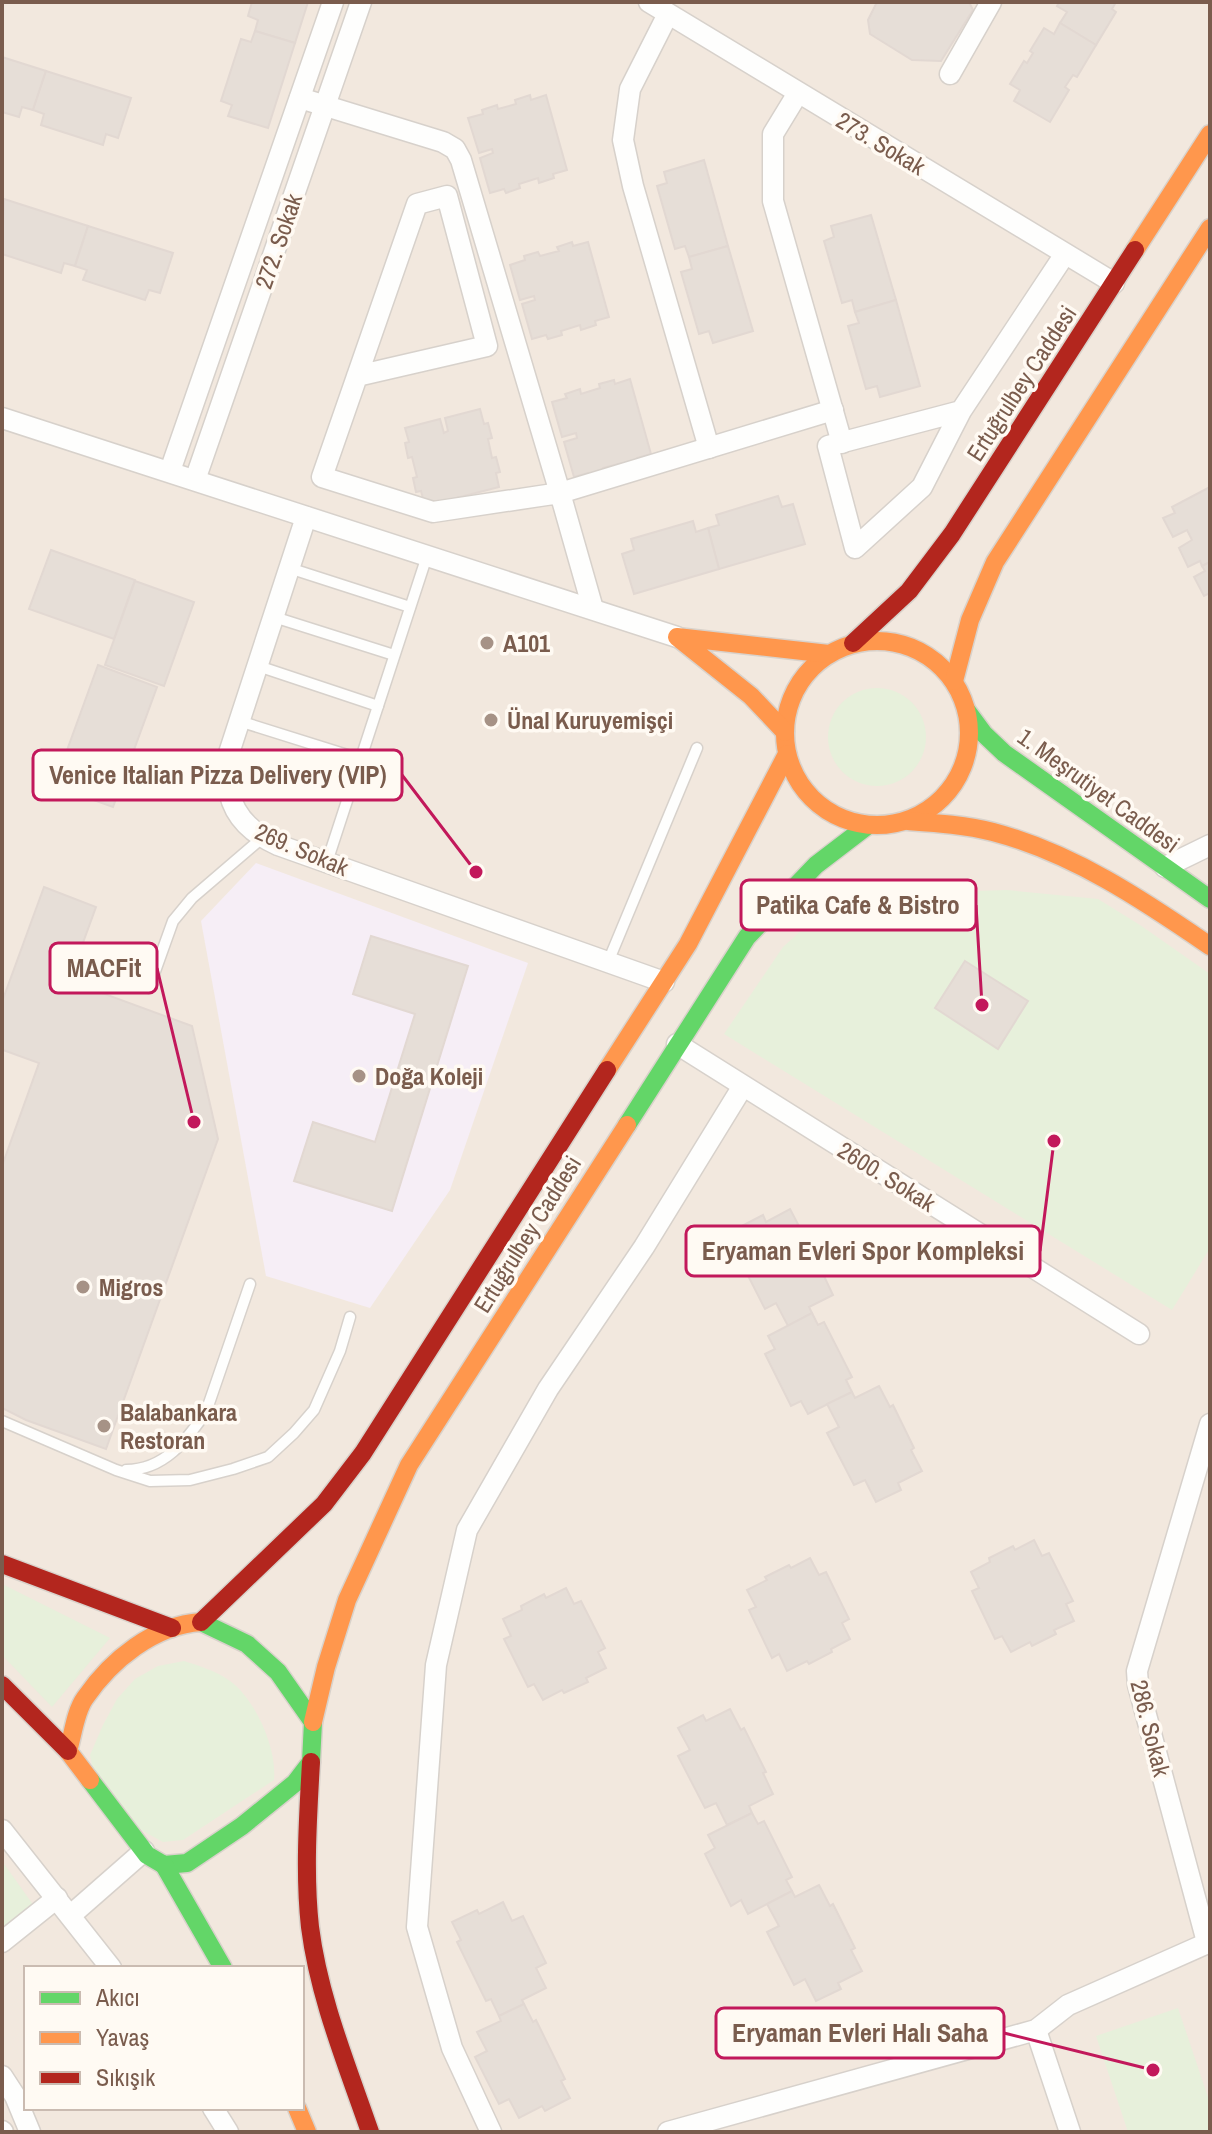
<svg xmlns="http://www.w3.org/2000/svg" width="1212" height="2134" font-family="'Archivo Narrow',sans-serif">
<rect width="100%" height="100%" fill="#f9f5f0"/>
<path fill="#f2e8de" fill-rule="evenodd" d="M2 2H1210V2132H2ZM26 1968H302V2108H26Z"/>
<polygon fill="#f6eef6" points="256,863 528,963 450,1190 370,1308 266,1276 201,921"/>
<g fill="#e7f0db">
<circle cx="877" cy="737" r="49"/>
<polygon points="1007,890 1098,899 1140,925 1210,974 1210,1248 1172,1310 724,1034 783,947 826,908 912,893"/>
<polygon points="2,1584 110,1638 52,1707 2,1655"/>
<path d="M184 1661C200 1666 216 1671 230 1681 256 1700 277 1749 274 1780L183 1840 163 1842 141 1830 93 1770 90 1755 103 1725 117 1699 135 1679 158 1666Z"/>
<polygon points="2,1861 34,1906 2,1931"/>
<polygon points="1178,2008 1210,2103 1210,2132 1128,2132 1096,2036"/>
</g>
<g fill="#e6ded7" stroke="#e2d8d2" stroke-width="2">
<polygon points="252,2 308,2 295,43 255,31 258,20 248,16"/>
<polygon points="877,2 969,2 973,10 941,61 912,60 870,34 868,20"/>
<polygon points="1059,2 1116,2 1112,9 1116,12 1096,45 1060,23 1067,12 1057,6"/>
<polygon points="1060,23 1096,45 1077,77 1073,75 1065,87 1069,90 1050,122 1014,101 1020,90 1010,84 1024,61 1027,63 1033,53 1030,51 1044,28 1054,34"/>
<polygon points="255,31 295,43 268,128 228,116 232,105 221,101 241,39 251,42"/>
<polygon points="2,57 46,71 33,110 22,107 19,117 2,112"/>
<polygon points="46,71 131,98 118,138 106,134 103,145 41,125 44,114 33,110"/>
<polygon points="530,95 531,100 546,95 567,170 553,174 554,178 539,183 538,178 519,184 520,188 506,193 504,189 490,193 480,158 493,153 492,149 479,153 468,118 483,114 482,110 497,105 498,109 516,104 515,100"/>
<polygon points="704,160 728,246 689,257 685,246 675,249 657,186 667,183 664,172"/>
<polygon points="4,199 88,226 75,266 64,263 61,273 2,254"/>
<polygon points="871,215 896,300 855,312 852,300 842,303 824,241 834,237 831,226"/>
<polygon points="88,226 173,253 160,293 149,290 145,300 83,280 87,270 75,266"/>
<polygon points="572,242 573,246 588,242 609,317 595,321 596,325 581,330 580,325 561,331 562,335 548,339 546,335 532,339 522,304 535,300 534,296 520,300 510,265 525,260 524,256 538,252 540,256 559,251 557,247"/>
<polygon points="728,246 753,331 713,343 709,331 699,334 681,272 692,269 689,257"/>
<polygon points="896,300 920,386 880,397 877,386 866,389 848,326 859,323 855,312"/>
<polygon points="630,379 651,454 637,458 638,462 623,467 622,463 603,468 604,472 589,477 588,473 574,477 564,442 577,438 576,433 562,437 552,402 567,398 565,394 580,389 581,394 600,388 599,384 614,380 615,384"/>
<polygon points="480,409 484,424 488,423 492,438 488,439 492,458 496,457 500,472 496,473 499,487 425,506 421,491 416,492 413,478 417,477 412,457 408,458 405,443 409,442 405,428 440,419 444,433 448,431 445,418"/>
<polygon points="1210,487 1210,562 1202,566 1200,561 1188,567 1179,548 1192,540 1187,530 1173,537 1163,518 1175,513 1172,507"/>
<polygon points="778,496 782,507 793,504 805,544 719,569 708,528 719,525 716,515"/>
<polygon points="693,521 696,532 708,528 719,569 634,594 622,554 634,550 631,539"/>
<polygon points="51,550 135,580 114,639 29,609"/>
<polygon points="1210,562 1210,593 1204,596 1194,577 1205,571 1202,566"/>
<polygon points="135,581 194,602 164,686 105,665"/>
<polygon points="98,665 157,687 113,807 54,786"/>
<polygon points="44,887 96,907 69,981 192,1026 218,1139 106,1449 26,1420 2,1408 2,1166 39,1063 3,1050 2,1002"/>
<polygon points="371,936 468,966 392,1211 294,1181 313,1122 375,1142 415,1014 353,994"/>
<polygon points="965,961 1028,1001 998,1049 935,1008"/>
<polygon points="790,1209 801,1230 804,1229 826,1272 823,1274 833,1295 809,1307 812,1313 788,1326 776,1303 765,1309 738,1256 750,1251 738,1228 763,1215 766,1222"/>
<polygon points="812,1313 818,1325 824,1322 852,1377 846,1380 852,1392 808,1414 801,1401 791,1406 765,1354 775,1349 768,1336"/>
<polygon points="879,1386 890,1407 893,1405 914,1448 911,1450 922,1471 898,1483 901,1490 876,1502 865,1480 854,1485 827,1433 839,1427 827,1404 852,1392 855,1398"/>
<polygon points="1034,1540 1042,1556 1049,1553 1073,1601 1066,1604 1074,1621 1054,1630 1056,1634 1032,1646 1030,1642 1011,1652 1002,1636 995,1639 972,1591 979,1588 971,1572 990,1562 989,1558 1013,1546 1015,1550"/>
<polygon points="810,1558 819,1575 826,1572 849,1619 842,1623 850,1639 831,1649 832,1652 809,1664 807,1661 787,1671 779,1654 772,1658 749,1610 756,1607 747,1590 767,1580 765,1577 789,1565 791,1568"/>
<polygon points="566,1588 574,1604 581,1601 605,1648 598,1652 606,1668 586,1678 588,1682 564,1693 562,1690 543,1700 534,1684 528,1687 504,1639 511,1636 503,1619 522,1610 521,1606 544,1594 546,1598"/>
<polygon points="730,1709 741,1730 744,1728 766,1772 763,1773 773,1794 749,1806 752,1813 727,1825 716,1803 705,1808 678,1756 690,1750 678,1728 703,1715 706,1721"/>
<polygon points="752,1813 758,1824 764,1821 792,1877 786,1880 792,1891 748,1914 741,1900 731,1906 705,1854 715,1848 708,1835"/>
<polygon points="819,1885 830,1906 833,1904 855,1948 851,1950 862,1971 838,1983 841,1989 816,2001 805,1979 794,1985 767,1932 779,1926 767,1904 792,1891 795,1897"/>
<polygon points="503,1902 512,1921 523,1916 546,1963 536,1968 546,1988 522,2000 524,2004 499,2016 491,1999 486,2001 457,1942 461,1940 452,1922 477,1910 479,1914"/>
<polygon points="524,2004 533,2022 536,2020 565,2079 561,2081 570,2098 545,2111 542,2106 519,2118 509,2099 499,2104 475,2057 487,2051 477,2032 501,2021 499,2016"/>
</g>
<g fill="none" stroke-linecap="round" stroke-linejoin="round">
<defs>
<g id="lane">
<polyline points="289,568 410,607"/>
<polyline points="274,617 394,655"/>
<polyline points="258,666 378,706"/>
<polyline points="239,721 360,759"/>
<polyline points="327,862 427,556"/>
<polyline points="608,962 697,748"/>
<polyline points="149,988 173,921 192,898 262,838"/>
<polyline points="2,1421 116,1470 150,1481 190,1480 233,1469 268,1457 294,1433 314,1410 340,1351 350,1317"/>
<path d="M126 1470C164 1470 186 1441 206 1412L250 1284"/>
</g>
<g id="street">
<polyline points="649,2 1114,283"/>
<polyline points="668,14 630,89 623,140 633,186 709,448"/>
<polyline points="950,74 991,2"/>
<polyline points="798,93 773,134 773,201 842,443"/>
<polyline points="300,98 443,142 455,149 461,160 560,493 833,410"/>
<polyline points="357,376 487,346 447,196 417,204 322,477 433,512 560,493 593,609"/>
<polyline points="961,411 922,487 855,548 828,446 961,411 1065,254"/>
<polyline points="2,418 677,637"/>
<polyline points="170,471 333,2"/>
<polyline points="195,480 361,2"/>
<path d="M306 517 228 756C223 799 237 827 278 845L664 982"/>
<polyline points="1165,867 1210,845"/>
<polyline points="677,1044 1139,1334"/>
<polyline points="2,1830 111,1968"/>
<polyline points="71,1915 144,1851"/>
<polyline points="2,1942 57,1898"/>
<polyline points="1207,1942 1138,1685 1137,1671 1210,1424"/>
<polyline points="1036,2030 1070,2132"/>
<polyline points="2,2076 15,2096 30,2132"/>
<polyline points="213,2108 228,2132"/>
<polyline points="2,2131 3,2132"/>
<polyline points="491,2132 452,2048 417,1927 436,1665 467,1530 548,1389 644,1247 743,1086"/>
<polyline points="668,2132 1036,2030 1068,2005 1210,1942"/>
</g>
<g id="fast">
<polyline points="967,711 984,734 1004,753 1210,899"/>
<polyline points="627,1125 747,937 816,865 867,826"/>
<polyline points="90,1780 147,1855 164,1865 187,1863 242,1826 295,1783 311,1762 313,1722 278,1672 247,1644 201,1622"/>
<polyline points="164,1865 223,1968"/>
</g>
<g id="slow">
<polyline points="1135,250 1210,134"/>
<circle cx="877" cy="733" r="92"/>
<polyline points="954,681 970,620 995,562 1210,228"/>
<polyline points="785,732 751,696 677,637 829,654"/>
<path d="M908 821C936 823 966 825 993 832 1073 853 1143 900 1210 946"/>
<polyline points="607,1070 688,944 787,754"/>
<polyline points="313,1722 326,1667 347,1600 409,1465 627,1125"/>
<path d="M90 1780 68 1751C73 1735 75 1712 85 1698 111 1660 154 1625 201 1622"/>
<polyline points="297,2108 307,2132"/>
</g>
<g id="jam">
<polyline points="853,643 909,591 952,534 1135,250"/>
<polyline points="2,1564 172,1628"/>
<polyline points="201,1622 324,1504 363,1453 607,1070"/>
<polyline points="2,1685 68,1751"/>
<path d="M311 1762C308 1817 304 1872 310 1927 319 1998 347 2065 370 2132"/>
</g>
</defs>
<use href="#lane" stroke="#d7d1cb" stroke-width="13"/>
<use href="#street" stroke="#d7d1cb" stroke-width="23"/>
<use href="#fast" stroke="#d9d2cb" stroke-width="21"/>
<use href="#slow" stroke="#d9d2cb" stroke-width="21"/>
<use href="#jam" stroke="#d9d2cb" stroke-width="21"/>
<use href="#lane" stroke="#fefefd" stroke-width="10"/>
<use href="#street" stroke="#fefefd" stroke-width="20"/>
<use href="#fast" stroke="#63d668" stroke-width="18"/>
<use href="#slow" stroke="#ff974d" stroke-width="18"/>
<use href="#jam" stroke="#b3261e" stroke-width="18"/>
</g>
<g fill="#a69286" stroke="#fffaf3" stroke-width="3">
<circle cx="487" cy="643" r="8"/>
<circle cx="491" cy="720" r="8"/>
<circle cx="359" cy="1076" r="8"/>
<circle cx="83" cy="1287" r="8"/>
<circle cx="104" cy="1426" r="8"/>
</g>
<g text-anchor="middle" dominant-baseline="central" stroke-width="7" stroke-linejoin="round" paint-order="stroke">
<g font-size="24" fill="#7a5c4d" stroke="#fffaf3">
<text transform="translate(881 143) rotate(31)">273. Sokak</text>
<text transform="translate(278 241) rotate(-71)">272. Sokak</text>
<text transform="translate(1021 383) rotate(-57)">Ertuğrulbey Caddesi</text>
<text transform="translate(1099 790) rotate(36)">1. Meşrutiyet Caddesi</text>
<text transform="translate(302 849) rotate(23)">269. Sokak</text>
<text transform="translate(887 1176) rotate(32)">2600. Sokak</text>
<text transform="translate(527 1234) rotate(-58)">Ertuğrulbey Caddesi</text>
<text transform="translate(1151 1728) rotate(76)">286. Sokak</text>
</g>
<g font-size="24" font-weight="bold" fill="#7a5c4d" stroke="#fffaf3" text-anchor="start">
<text x="503" y="643">A101</text>
<text x="507" y="720">Ünal Kuruyemişçi</text>
<text x="375" y="1076">Doğa Koleji</text>
<text x="99" y="1287">Migros</text>
<text x="120" y="1412">Balabankara<tspan x="120" dy="28">Restoran</tspan></text>
</g>
</g>
<path fill="none" stroke="#c2185b" stroke-width="3" d="M476 872L402 775M982 1005L976 905M194 1122L157 968M1054 1141L1040 1251M1153 2070L1004 2033"/>
<g fill="#c2185b" stroke="#fffaf3" stroke-width="3">
<circle cx="476" cy="872" r="8"/>
<circle cx="982" cy="1005" r="8"/>
<circle cx="194" cy="1122" r="8"/>
<circle cx="1054" cy="1141" r="8"/>
<circle cx="1153" cy="2070" r="8"/>
</g>
<g fill="#fffaf3" stroke="#c2185b" stroke-width="3">
<rect x="33" y="750" width="369" height="50" rx="8"/>
<rect x="741" y="880" width="235" height="50" rx="8"/>
<rect x="50" y="943" width="107" height="50" rx="8"/>
<rect x="686" y="1226" width="354" height="50" rx="8"/>
<rect x="716" y="2008" width="288" height="50" rx="8"/>
</g>
<g font-size="26" text-anchor="middle" font-weight="bold" fill="#7a5c4d">
<text x="218" y="784">Venice Italian Pizza Delivery (VIP)</text>
<text x="858" y="914">Patika Cafe &amp; Bistro</text>
<text x="104" y="977">MACFit</text>
<text x="863" y="1260">Eryaman Evleri Spor Kompleksi</text>
<text x="860" y="2042">Eryaman Evleri Halı Saha</text>
</g>
<rect width="1212" height="2134" fill="none" stroke="#7a5c4d" stroke-width="8"/>
<rect x="24" y="1966" width="280" height="144" fill="#fffaf3" stroke="#cabbb1" stroke-width="2"/>
<rect x="40" y="1992" width="40" height="12" fill="#63d668" stroke="#cabbb1" stroke-width="2"/>
<text x="96" y="2006" font-size="24" fill="#7a5c4d">Akıcı</text>
<rect x="40" y="2032" width="40" height="12" fill="#ff974d" stroke="#cabbb1" stroke-width="2"/>
<text x="96" y="2046" font-size="24" fill="#7a5c4d">Yavaş</text>
<rect x="40" y="2072" width="40" height="12" fill="#b3261e" stroke="#cabbb1" stroke-width="2"/>
<text x="96" y="2086" font-size="24" fill="#7a5c4d">Sıkışık</text>
</svg>
